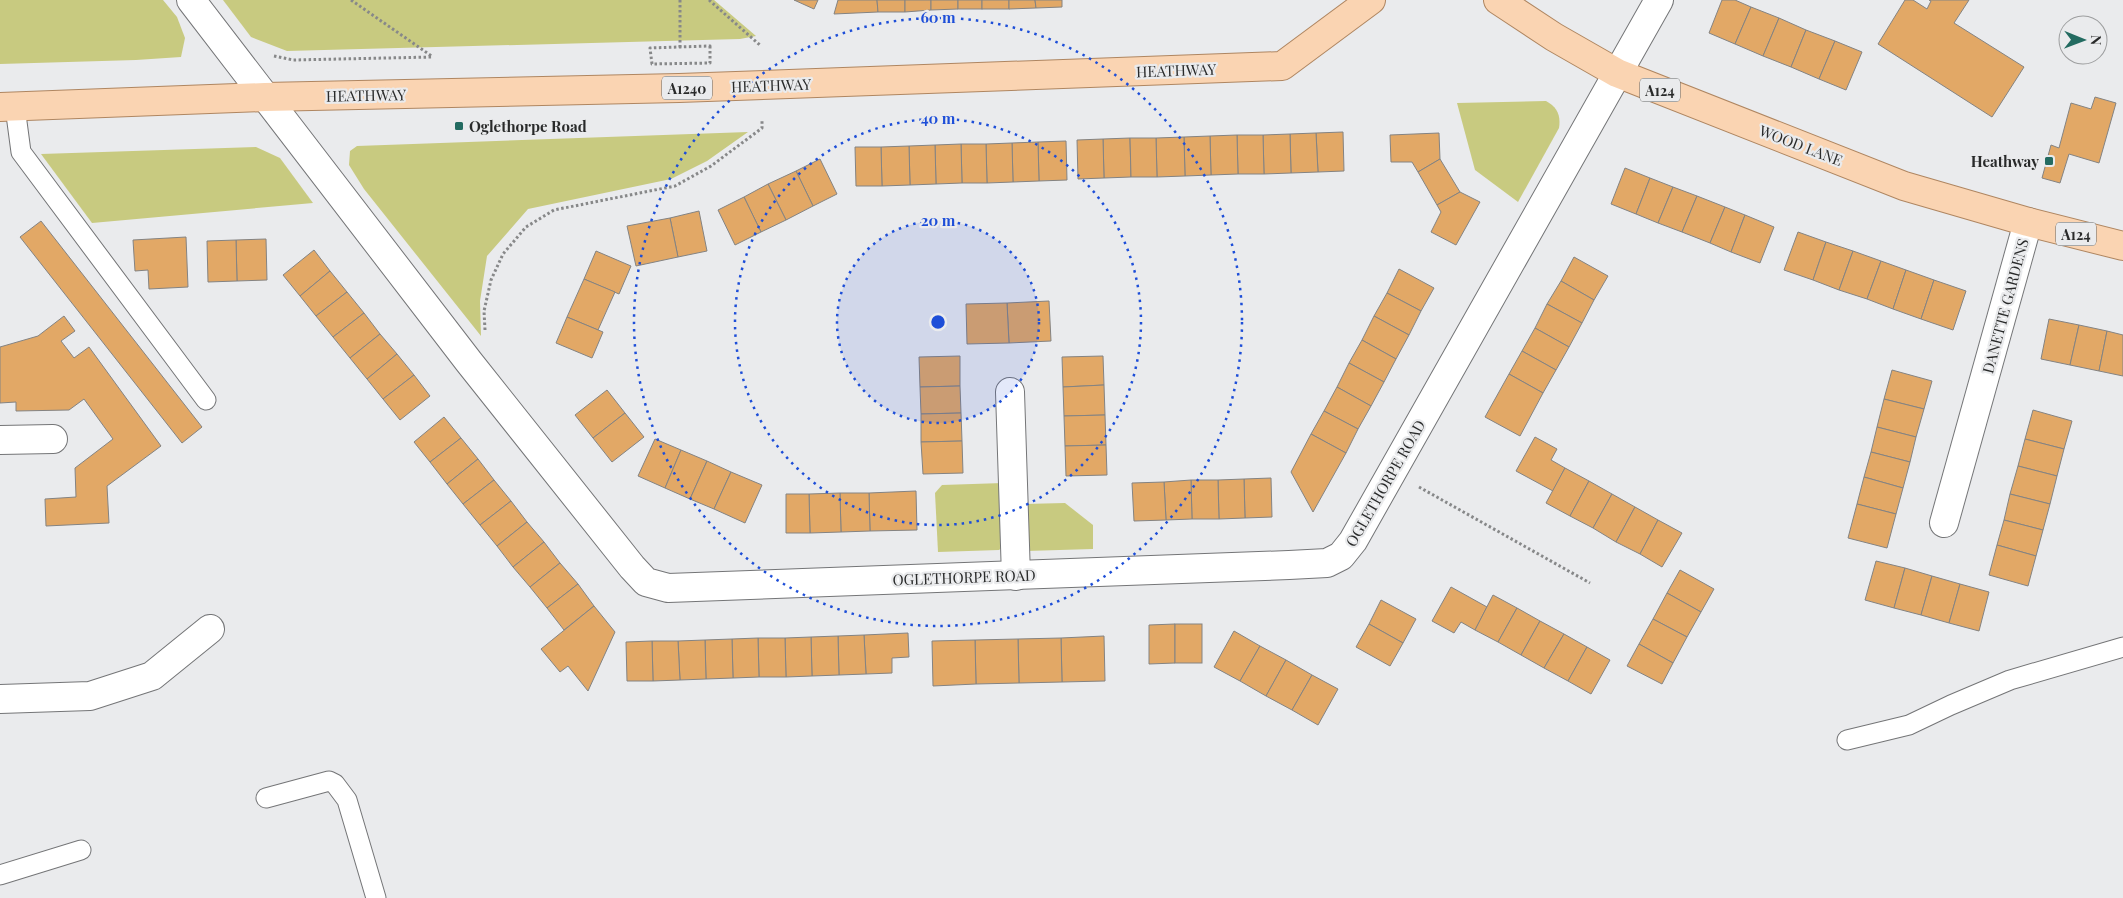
<svg xmlns="http://www.w3.org/2000/svg" width="2123" height="898" font-family="'Playfair Display',serif">
<rect width="100%" height="100%" fill="#eaebed"/>
<g fill="#c8ca80">
<polygon points="0,0 163,0 177,17 185,38 181,57 136,60 0,64"/>
<polygon points="223,0 714,0 756,36 740,39 287,51 251,37"/>
<path d="M1546 101C1557 107 1561 115 1559 128L1518 202 1475 170 1457 103Z"/>
<polygon points="748,132 707,161 671,179 528,209 487,256 480,301 481,336 364,189 349,165 350,151 357,146"/>
<polygon points="256,147 280,158 313,203 92,223 41,154"/>
<polygon points="1003,483 1005,545 999,550 938,552 935,493 942,485"/>
<polygon points="1065,503 1093,525 1093,549 1026,551 1024,504"/>
</g>
<g fill="#e2a866" stroke="#848382">
<polygon points="794,0 818,0 814,9"/>
<polygon points="838,0 877,0 878,12 834,14"/>
<polygon points="877,0 905,0 905,12 878,12"/>
<polygon points="905,0 931,0 931,10 905,12"/>
<polygon points="931,0 958,0 958,9 931,10"/>
<rect x="958" y="0" width="24" height="9"/>
<rect x="982" y="0" width="27" height="9"/>
<polygon points="1009,0 1035,0 1036,8 1009,9"/>
<polygon points="1035,0 1062,0 1062,7 1036,8"/>
<polygon points="1722,0 1735,0 1751,7 1735,44 1709,33"/>
<polygon points="1905,0 1913,0 1927,9 1931,1 1929,0 1969,0 1954,23 2024,67 1992,117 1878,44"/>
<polygon points="1751,7 1779,18 1763,56 1735,44"/>
<polygon points="1779,18 1806,30 1791,67 1763,56"/>
<polygon points="1806,30 1835,41 1819,79 1791,67"/>
<polygon points="1835,41 1862,52 1846,90 1819,79"/>
<polygon points="2095,97 2116,103 2099,163 2069,154 2060,183 2042,178 2051,145 2059,148 2071,103 2091,109"/>
<polygon points="1343,132 1344,171 1318,172 1316,133"/>
<polygon points="1316,133 1318,172 1291,173 1290,134"/>
<polygon points="1439,133 1440,159 1418,172 1412,162 1391,162 1390,135"/>
<polygon points="1290,134 1291,173 1264,174 1263,135"/>
<polygon points="1237,135 1263,135 1264,174 1238,174"/>
<polygon points="1237,135 1238,174 1211,175 1210,136"/>
<polygon points="1210,136 1211,175 1185,176 1184,137"/>
<polygon points="1184,137 1185,176 1157,177 1156,138"/>
<polygon points="1130,138 1131,177 1104,178 1103,139"/>
<polygon points="1130,138 1156,138 1157,177 1131,177"/>
<polygon points="1103,139 1104,178 1078,179 1077,140"/>
<polygon points="1066,141 1067,180 1039,181 1038,142"/>
<polygon points="1038,142 1039,181 1013,182 1012,143"/>
<polygon points="1012,143 1013,182 987,183 986,144"/>
<polygon points="961,144 986,144 987,183 962,183"/>
<polygon points="961,144 962,183 936,184 935,145"/>
<polygon points="935,145 936,184 910,185 909,146"/>
<polygon points="909,146 910,185 882,186 881,147"/>
<polygon points="855,147 881,147 882,186 856,186"/>
<polygon points="820,159 837,194 813,206 796,171"/>
<polygon points="1440,159 1460,192 1437,205 1418,172"/>
<polygon points="1625,168 1650,178 1636,214 1611,204"/>
<polygon points="796,171 813,206 786,220 768,184"/>
<polygon points="1650,178 1673,187 1658,223 1636,214"/>
<polygon points="768,184 786,220 761,232 744,197"/>
<polygon points="1673,187 1697,196 1682,232 1658,223"/>
<polygon points="1460,192 1480,202 1456,245 1431,232 1441,212 1437,205"/>
<polygon points="1697,196 1725,207 1710,243 1682,232"/>
<polygon points="744,197 761,232 735,245 718,210"/>
<polygon points="1725,207 1745,215 1731,252 1710,243"/>
<polygon points="699,211 707,251 678,257 670,218"/>
<polygon points="1745,215 1774,227 1760,263 1731,252"/>
<polygon points="670,218 678,257 636,266 627,226"/>
<polygon points="41,221 202,427 182,443 20,237"/>
<polygon points="1798,232 1826,242 1813,280 1784,270"/>
<polygon points="186,237 188,287 149,289 148,270 135,271 133,240"/>
<polygon points="266,239 267,280 237,281 236,240"/>
<polygon points="236,240 237,281 208,282 207,241"/>
<polygon points="1826,242 1853,251 1839,290 1813,280"/>
<polygon points="314,250 330,271 300,296 283,275"/>
<polygon points="596,251 631,266 619,294 584,279"/>
<polygon points="1853,251 1881,261 1867,299 1839,290"/>
<polygon points="1574,257 1608,276 1594,300 1561,281"/>
<polygon points="1881,261 1906,270 1893,309 1867,299"/>
<polygon points="1399,269 1434,288 1421,311 1387,293"/>
<polygon points="1906,270 1934,280 1921,319 1893,309"/>
<polygon points="330,271 347,292 316,316 300,296"/>
<polygon points="584,279 615,292 598,330 567,317"/>
<polygon points="1934,280 1966,291 1953,330 1921,319"/>
<polygon points="1561,281 1594,300 1582,323 1547,304"/>
<polygon points="347,292 364,313 333,337 316,316"/>
<polygon points="1387,293 1421,311 1409,335 1374,316"/>
<polygon points="1049,301 1051,341 1009,343 1007,303"/>
<polygon points="1007,303 1009,343 967,344 966,304"/>
<polygon points="1547,304 1582,323 1569,347 1535,328"/>
<polygon points="364,313 380,334 350,358 333,337"/>
<polygon points="64,316 75,331 61,341 74,358 89,347 161,446 107,486 109,523 46,526 45,499 76,497 75,468 113,439 84,399 69,410 16,411 16,402 0,403 0,347 38,336"/>
<polygon points="1374,316 1409,335 1396,359 1362,340"/>
<polygon points="567,317 603,332 592,358 556,343"/>
<polygon points="2049,319 2079,325 2070,365 2041,359"/>
<polygon points="2079,325 2107,331 2099,371 2070,365"/>
<polygon points="1535,328 1569,347 1556,370 1522,351"/>
<polygon points="2107,331 2123,335 2123,376 2099,371"/>
<polygon points="380,334 397,354 367,379 350,358"/>
<polygon points="1362,340 1396,359 1384,382 1349,363"/>
<polygon points="1522,351 1556,370 1543,393 1509,374"/>
<polygon points="397,354 414,375 383,399 367,379"/>
<polygon points="960,356 960,386 920,387 919,357"/>
<polygon points="1103,356 1104,385 1063,387 1062,357"/>
<polygon points="1349,363 1384,382 1371,406 1337,387"/>
<polygon points="1892,370 1932,381 1924,409 1884,399"/>
<polygon points="1509,374 1543,393 1520,436 1485,417"/>
<polygon points="414,375 430,396 400,420 383,399"/>
<polygon points="1104,385 1105,415 1064,416 1063,387"/>
<polygon points="960,386 961,413 921,414 920,387"/>
<polygon points="1337,387 1371,406 1358,429 1324,411"/>
<polygon points="607,390 625,413 593,438 575,415"/>
<polygon points="1884,399 1924,409 1916,437 1877,427"/>
<polygon points="2033,410 2072,421 2064,449 2025,439"/>
<polygon points="1324,411 1358,429 1346,453 1311,434"/>
<polygon points="625,413 644,437 612,462 593,438"/>
<polygon points="961,413 962,441 921,442 921,414"/>
<polygon points="1105,415 1106,445 1065,446 1064,416"/>
<polygon points="444,417 461,438 430,462 414,442"/>
<polygon points="1877,427 1916,437 1910,462 1871,452"/>
<polygon points="1311,434 1346,453 1313,512 1291,472"/>
<polygon points="1535,437 1557,449 1551,460 1565,468 1553,491 1516,471"/>
<polygon points="461,438 478,459 447,484 430,462"/>
<polygon points="655,439 681,450 665,488 638,476"/>
<polygon points="2025,439 2064,449 2057,476 2018,466"/>
<polygon points="962,441 963,473 923,474 921,442"/>
<polygon points="1106,445 1107,475 1066,476 1065,446"/>
<polygon points="681,450 707,461 690,499 665,488"/>
<polygon points="1871,452 1910,462 1903,488 1864,477"/>
<polygon points="478,459 494,480 463,504 447,484"/>
<polygon points="707,461 731,472 714,509 690,499"/>
<polygon points="2018,466 2057,476 2050,504 2010,494"/>
<polygon points="1565,468 1589,481 1570,516 1546,503"/>
<polygon points="731,472 762,485 745,523 714,509"/>
<polygon points="1864,477 1903,488 1896,514 1857,504"/>
<polygon points="1271,478 1272,517 1245,518 1244,479"/>
<polygon points="1244,479 1245,518 1219,519 1218,480"/>
<polygon points="494,480 511,501 480,525 463,504"/>
<polygon points="1191,480 1218,480 1219,519 1192,519"/>
<polygon points="1191,480 1192,519 1166,520 1164,482"/>
<polygon points="1589,481 1612,494 1593,528 1570,516"/>
<polygon points="1164,482 1166,520 1134,521 1132,483"/>
<polygon points="916,491 917,530 870,531 869,493"/>
<polygon points="840,493 869,493 870,531 841,532"/>
<polygon points="840,493 841,532 810,533 809,494"/>
<polygon points="786,494 809,494 810,533 786,533"/>
<polygon points="1612,494 1635,507 1616,542 1593,528"/>
<polygon points="2010,494 2050,504 2043,530 2004,520"/>
<polygon points="511,501 527,522 497,546 480,525"/>
<polygon points="1857,504 1896,514 1887,548 1848,538"/>
<polygon points="1635,507 1658,520 1640,554 1616,542"/>
<polygon points="1658,520 1682,533 1662,567 1640,554"/>
<polygon points="2004,520 2043,530 2036,556 1997,545"/>
<polygon points="527,522 544,542 513,567 497,546"/>
<polygon points="544,542 560,563 530,587 513,567"/>
<polygon points="1997,545 2036,556 2028,586 1989,575"/>
<polygon points="1876,561 1905,568 1894,608 1865,600"/>
<polygon points="560,563 578,584 547,608 530,587"/>
<polygon points="1905,568 1932,576 1921,615 1894,608"/>
<polygon points="1680,570 1714,589 1701,612 1667,593"/>
<polygon points="1932,576 1960,584 1949,623 1921,615"/>
<polygon points="578,584 594,606 564,630 547,608"/>
<polygon points="1960,584 1989,592 1979,631 1949,623"/>
<polygon points="1451,587 1487,607 1475,630 1461,622 1454,633 1432,621"/>
<polygon points="1667,593 1701,612 1687,637 1653,619"/>
<polygon points="1493,595 1517,608 1498,642 1475,630"/>
<polygon points="1381,600 1416,619 1403,643 1369,624"/>
<polygon points="594,606 615,632 588,691 568,666 560,672 541,649"/>
<polygon points="1517,608 1540,621 1521,655 1498,642"/>
<polygon points="1653,619 1687,637 1673,663 1639,644"/>
<polygon points="1540,621 1564,634 1544,668 1521,655"/>
<polygon points="1175,624 1175,663 1149,664 1149,625"/>
<rect x="1175" y="624" width="27" height="39"/>
<polygon points="1369,624 1403,643 1390,666 1356,647"/>
<polygon points="1234,631 1260,646 1240,681 1214,667"/>
<polygon points="908,633 909,657 892,658 892,673 866,674 864,635"/>
<polygon points="1564,634 1587,647 1568,681 1544,668"/>
<polygon points="864,635 866,674 839,675 838,636"/>
<polygon points="838,636 839,675 812,676 811,637"/>
<polygon points="1104,636 1105,681 1062,682 1061,638"/>
<polygon points="811,637 812,676 786,677 785,638"/>
<polygon points="758,638 785,638 786,677 759,677"/>
<polygon points="758,638 759,677 733,678 732,639"/>
<polygon points="1061,638 1062,682 1019,683 1018,639"/>
<polygon points="732,639 733,678 706,679 705,640"/>
<polygon points="1018,639 1019,683 976,684 975,640"/>
<polygon points="705,640 706,679 680,680 678,641"/>
<polygon points="975,640 976,684 933,686 932,641"/>
<polygon points="652,641 678,641 680,680 653,681"/>
<polygon points="652,641 653,681 627,681 626,642"/>
<polygon points="1639,644 1673,663 1662,684 1627,666"/>
<polygon points="1260,646 1286,660 1266,696 1240,681"/>
<polygon points="1587,647 1610,660 1591,694 1568,681"/>
<polygon points="1286,660 1312,675 1292,710 1266,696"/>
<polygon points="1312,675 1338,689 1318,725 1292,710"/>
</g>
<g fill="none" stroke-linecap="round" stroke-linejoin="round">
<defs>
<g id="lane">
<polyline points="15,107 21,152 206,400"/>
<polyline points="1847,740 1909,725 1951,705 2010,680 2123,647"/>
<polyline points="266,798 329,781 335,784 347,800 376,898"/>
<polyline points="0,875 81,850"/>
</g>
<g id="street">
<polyline points="191,0 469,362 632,567 646,582 668,588 1289,565 1327,563 1341,556 1353,541 1659,0"/>
<polyline points="1010,392 1016,576"/>
<polyline points="0,440 53,439"/>
<polyline points="1944,523 2028,222"/>
<polyline points="0,699 90,696 152,676 210,629"/>
</g>
<g id="primary">
<polyline points="1498,0 1554,37 1617,73 1904,186 2028,222 2123,246"/>
<polyline points="0,107 265,97 679,88 1282,66 1371,0"/>
</g>
</defs>
<use href="#lane" stroke="#747577" stroke-width="21"/>
<use href="#street" stroke="#747577" stroke-width="30"/>
<use href="#primary" stroke="#af8661" stroke-width="30"/>
<g stroke="#878889" stroke-width="3" stroke-dasharray="2.5 2.5" stroke-linecap="butt">
<polyline points="351,0 433,57"/>
<polyline points="680,0 680,48"/>
<polyline points="709,0 761,46"/>
<polygon points="710,46 710,63 652,64 650,48"/>
<polyline points="274,56 293,60 433,57"/>
<polyline points="485,330 484,311 491,280 503,254 526,227 554,210 675,186 711,166 762,128 762,119"/>
<polyline points="1419,487 1590,583"/>
</g>
<use href="#lane" stroke="#fff" stroke-width="19"/>
<use href="#street" stroke="#fff" stroke-width="28"/>
<use href="#primary" stroke="#fad4b2" stroke-width="28"/>
</g>
<circle cx="938" cy="322" r="101" fill="#1d4ed8" fill-opacity=".12"/>
<g fill="none" stroke="#1d4ed8" stroke-width="2.5" stroke-dasharray="2.5 5">
<circle cx="938" cy="322" r="101"/>
<circle cx="938" cy="322" r="203"/>
<circle cx="938" cy="322" r="304"/>
</g>
<g fill="#236b61" stroke="#eaebed" stroke-width="2">
<rect x="454" y="121" width="10" height="10" rx="2.5"/>
<rect x="2044" y="156" width="10" height="10" rx="2.5"/>
</g>
<g text-anchor="middle" dominant-baseline="central" stroke-width="4.5" stroke-linejoin="round" paint-order="stroke">
<g fill="#eaebed" stroke="#636464" stroke-width="1">
<rect x="662" y="76.5" width="50" height="23" rx="4"/>
<rect x="1640" y="78.5" width="40" height="23" rx="4"/>
<rect x="2056" y="222.5" width="40" height="23" rx="4"/>
</g>
<g font-size="14" font-weight="bold" fill="#292a2a">
<text x="687" y="88">A1240</text>
<text x="1660" y="90">A124</text>
<text x="2076" y="234">A124</text>
</g>
<g font-size="15" fill="#292a2a" stroke="#eaebed">
<text transform="translate(1176 70) rotate(-2)">HEATHWAY</text>
<text transform="translate(771 85) rotate(-2)">HEATHWAY</text>
<text transform="translate(366 95) rotate(-1)">HEATHWAY</text>
<text transform="translate(1801 145) rotate(21)">WOOD LANE</text>
<text transform="translate(2005 306) rotate(-75)">DANETTE GARDENS</text>
<text transform="translate(1385 483) rotate(-60)">OGLETHORPE ROAD</text>
<text transform="translate(964 577) rotate(-2)">OGLETHORPE ROAD</text>
</g>
<g font-size="15" font-weight="bold" fill="#292a2a" stroke="#eaebed" text-anchor="start">
<text x="469" y="126">Oglethorpe Road</text>
<text x="2039" y="161" text-anchor="end">Heathway</text>
</g>
</g>
<circle cx="938" cy="322" r="8" fill="#1d4ed8" stroke="#eaebed" stroke-width="2.5"/>
<g font-size="15" text-anchor="middle" font-weight="bold" fill="#1d4ed8" stroke="#eaebed" stroke-width="4.5" stroke-linejoin="round" paint-order="stroke">
<text x="938" y="23">60 m</text>
<text x="938" y="124">40 m</text>
<text x="938" y="226">20 m</text>
</g>
<g transform="translate(2083 40) rotate(91)"><circle r="24" fill="#eaebed" stroke="#9d9e9f"/>
<path d="M0-4L9 19L0 12L-9 19Z" fill="#236b61"/>
<text y="-8" font-size="14" font-weight="bold" text-anchor="middle" fill="#292a2a">N</text>
</g>
</svg>
